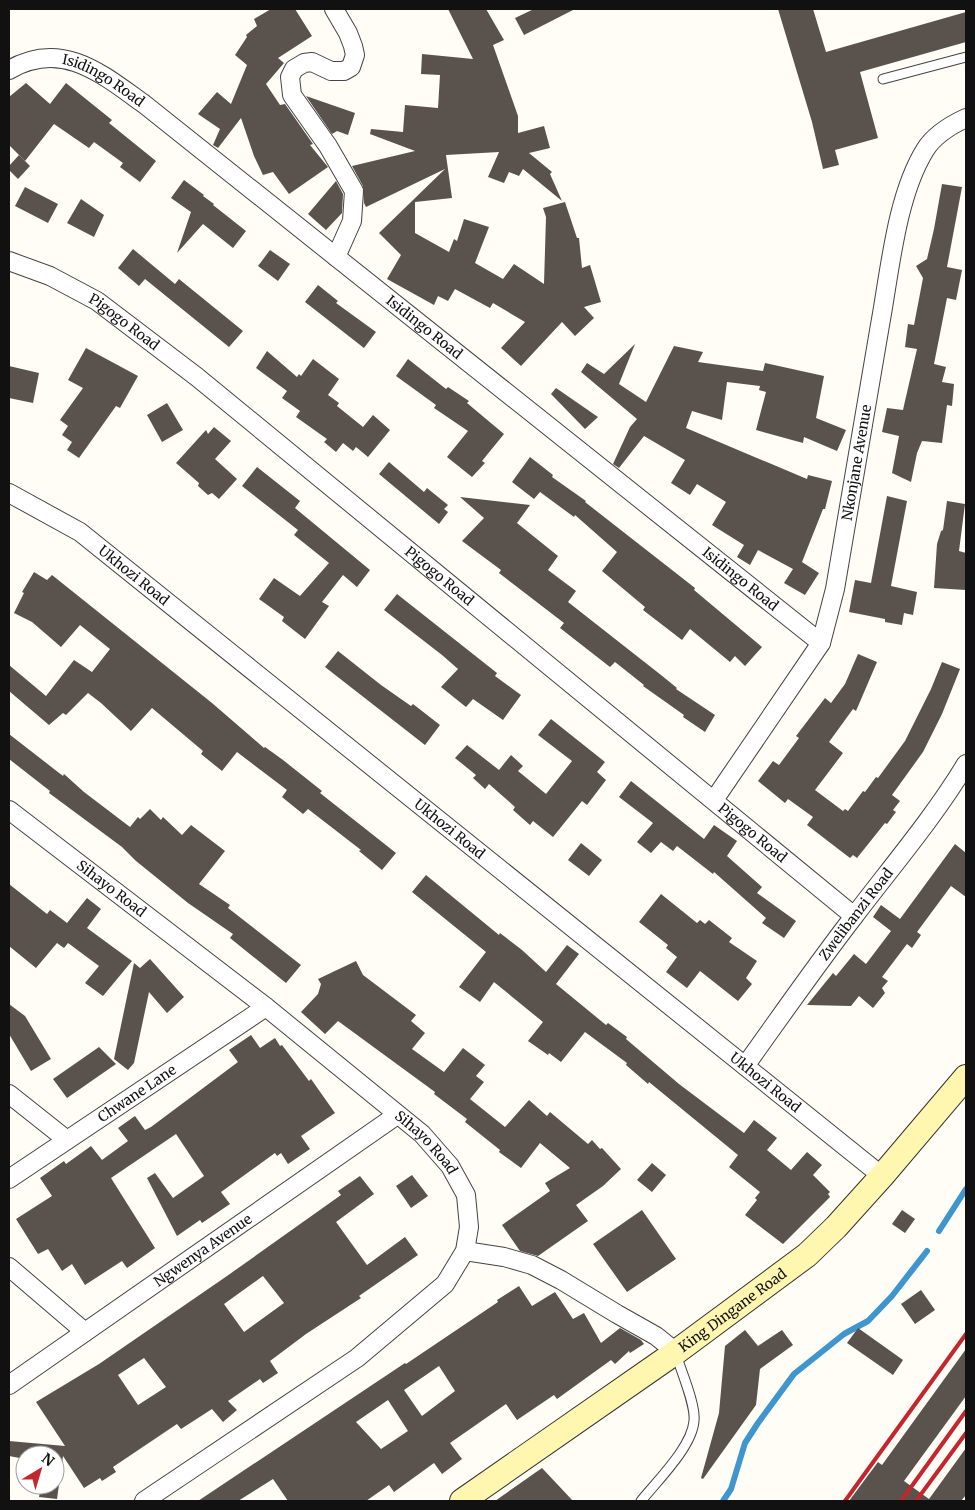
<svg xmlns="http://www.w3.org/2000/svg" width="975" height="1510" font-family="Merriweather,serif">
<rect width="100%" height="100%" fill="#fffdf5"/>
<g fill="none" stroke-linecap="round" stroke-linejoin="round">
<g stroke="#3f96cf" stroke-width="6">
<polyline points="939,1231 966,1189"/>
<polyline points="723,1501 731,1489 745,1443 758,1423 794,1374 844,1334 868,1321 892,1296 927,1251"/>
</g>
</g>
<g fill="#5a524d" fill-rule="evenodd">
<polygon points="271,9 295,9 312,36 278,58 284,63 266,84 280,105 285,104 313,144 310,145 328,167 289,194 273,172 263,175 254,156 241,118 218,148 213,145 220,129 198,114 217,92 231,104 247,65 235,55 247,37 246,35 257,26 254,19"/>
<polygon points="448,9 486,9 504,40 493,45 518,116 518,133 544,126 550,148 529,153 552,172 550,174 562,201 523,169 519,176 509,172 504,183 488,177 499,152 446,155 452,198 415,202 415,233 449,252 454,239 457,241 464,219 489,227 475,263 503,279 514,264 544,284 546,217 543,208 565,202 577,238 579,238 582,268 590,265 601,302 584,307 594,318 575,336 562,322 521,366 501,348 525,322 493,303 490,308 455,289 448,301 438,296 434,305 387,279 401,255 379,233 445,169 366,207 364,203 363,186 352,166 415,151 370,134 371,129 403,132 405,105 438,108 440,75 421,74 422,54 473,59"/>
<polygon points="534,9 575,9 524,35 515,18"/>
<polygon points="778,9 813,9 826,52 966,12 966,42 860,72 878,138 835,150 839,165 823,169 812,122"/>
<polygon points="26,83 50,104 66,83 112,120 109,123 156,161 140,182 120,167 123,163 94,142 89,148 54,124 25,161 9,145 9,97"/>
<polygon points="306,96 355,113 348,135 337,131 332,134"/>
<polygon points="19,155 30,166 18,179 9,170 9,166"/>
<polygon points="184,180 204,195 203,196 214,204 213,205 246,231 233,248 203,224 177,253 191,212 171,198"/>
<polygon points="336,181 343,194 342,213 326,230 308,214"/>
<polygon points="942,184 962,187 947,267 962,270 956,300 947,298 934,364 946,367 942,382 954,384 952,406 947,405 942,443 922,441 917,453 911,482 892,473 899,436 882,432 887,408 903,410 905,401 917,349 905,347 908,324 914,325 923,278 916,266 927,259 934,229"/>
<polygon points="25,187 58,204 48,223 15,206"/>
<polygon points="81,199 104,215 94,237 67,223"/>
<polygon points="133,249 175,284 179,279 243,331 229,347 145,279 139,286 118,268"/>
<polygon points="270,250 290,264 278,281 258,266"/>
<polygon points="318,285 338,301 336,303 376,332 364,348 305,302"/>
<polygon points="635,344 619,384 646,402 674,346 703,352 698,362 763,371 765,363 824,376 816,418 846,430 837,451 804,437 803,443 756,430 766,392 759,390 760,386 727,382 722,420 692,411 686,428 807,479 808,475 832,481 825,509 823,509 802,562 819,573 805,595 784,583 793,569 758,550 750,565 737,557 744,545 712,525 726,502 697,484 690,495 671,483 685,460 644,436 619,468 613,464 630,427 637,419 581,372 587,363 604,374"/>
<polygon points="86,348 138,376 120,408 116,406 79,458 67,450 72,442 62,435 68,426 60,420 83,388 68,380"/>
<polygon points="267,351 297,377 299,374 301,376 313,359 339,379 328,395 339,403 337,406 363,427 373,415 390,430 368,457 356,447 353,451 343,443 336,452 324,442 327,439 296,417 300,411 282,398 287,391 256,368"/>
<polygon points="408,359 446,389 448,387 469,401 467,403 504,434 482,461 485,463 472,477 447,457 468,431 434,408 436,405 396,376"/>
<polygon points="9,366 39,373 33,403 9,398"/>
<polygon points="556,388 598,417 585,429 551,394"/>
<polygon points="167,403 183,430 162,442 147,415"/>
<polygon points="214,427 231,441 215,459 237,479 219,499 212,493 208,495 198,486 199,483 176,463 206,430 208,434"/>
<polygon points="530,457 553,475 552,477 586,501 585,502 695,588 694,590 762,647 745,666 735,656 730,662 690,629 682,640 643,610 645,607 602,571 617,552 575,515 574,517 540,492 534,499 512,482"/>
<polygon points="389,462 424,492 427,488 448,505 444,509 448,512 439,524 379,474"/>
<polygon points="257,467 300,501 295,508 370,570 357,587 343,575 322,602 329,606 305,639 282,621 284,617 259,599 274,578 300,596 329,563 294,535 298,530 242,486"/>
<polygon points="887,496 907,501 891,586 917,592 913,615 904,613 902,625 885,622 885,619 849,612 855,580 871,583"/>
<polygon points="460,497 530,505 517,523 558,556 548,570 576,591 568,602 661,675 677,688 676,689 715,715 705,732 683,717 684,715 643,686 644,685 615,662 610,667 560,628 564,623 499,573 501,570 462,541 484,518"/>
<polygon points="947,501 965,504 959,551 966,553 966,590 934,588 937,544 941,531 943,530"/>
<polygon points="34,572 47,580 52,575 212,703 264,748 265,747 283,760 322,791 320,793 396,853 382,870 359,851 361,850 308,809 303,814 282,797 287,790 237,752 222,771 201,754 203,751 152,708 131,731 101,703 88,693 66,715 63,713 49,725 9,691 9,665 46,696 74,660 92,672 110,649 80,625 61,647 32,622 14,613 24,593 22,592"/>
<polygon points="397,594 497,673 495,676 521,695 503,720 473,699 466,707 441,687 458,669 442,655 384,610"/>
<polygon points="338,651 381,685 411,706 413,704 440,725 425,745 325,667"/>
<polygon points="858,654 877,662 856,711 853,709 829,742 843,753 815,790 843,811 845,809 848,811 863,791 865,792 876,777 878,778 905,741 931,689 942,662 960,669 942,714 923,752 892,795 900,801 893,810 896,812 887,824 885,823 857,858 853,855 850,858 807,825 813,817 788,799 785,803 758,781 773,761 779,765 799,738 796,736 825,698 831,703 845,684"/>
<polygon points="551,719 605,762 597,772 606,780 587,805 582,801 553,837 533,821 530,825 513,810 515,807 489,784 485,789 473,778 476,775 455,758 467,745 499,770 511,755 523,766 518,771 546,794 572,761 538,735"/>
<polygon points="9,734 63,776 64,774 84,792 130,827 138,817 140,819 150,809 161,820 163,817 182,835 191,825 225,851 199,884 230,905 228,908 301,965 286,983 230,938 233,934 188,903 136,861 122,847 49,793 50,791 9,759"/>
<polygon points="631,781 704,839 714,825 737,841 727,856 762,887 757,893 796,921 784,938 762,923 766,918 714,872 713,874 677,846 673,851 661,842 651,853 637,842 653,823 619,797"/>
<polygon points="581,843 602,860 589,876 568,860"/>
<polygon points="955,844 966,853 966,897 951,886 917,932 921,935 912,948 907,944 882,977 888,981 882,988 885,993 873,1008 859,996 851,1006 807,1005 833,973 836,976 854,954 866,964 891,931 873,917 881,905 900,919"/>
<polygon points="426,875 499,935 500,933 522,950 546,972 567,945 579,954 556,984 606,1025 608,1023 627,1037 626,1039 679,1084 744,1133 754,1120 777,1138 767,1150 791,1170 807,1152 822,1165 813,1175 830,1192 828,1194 830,1197 783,1244 745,1215 757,1200 755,1198 760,1192 729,1167 738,1155 649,1082 648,1084 626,1065 627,1063 585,1032 561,1062 549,1053 548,1055 528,1041 543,1022 494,982 480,1002 459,987 486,952 412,892"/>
<polygon points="9,884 47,914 50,910 67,923 87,898 101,909 87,928 132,961 103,996 85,983 99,966 68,943 64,948 57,943 36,968 9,946"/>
<polygon points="661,894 697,923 700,920 705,924 709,920 732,938 729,942 757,961 746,978 752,984 738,1001 700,971 687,988 666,972 677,957 666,948 668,945 639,922"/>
<polygon points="150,959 184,997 167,1013 149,992 134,1063 128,1070 114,1059 134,963 140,968"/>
<polygon points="356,961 363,975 416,1015 411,1021 425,1033 412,1049 444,1072 463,1048 485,1065 476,1076 484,1082 470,1099 505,1127 529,1100 547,1116 550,1112 588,1144 592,1140 600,1149 602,1148 621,1169 603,1186 576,1205 588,1221 538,1256 520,1251 502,1225 550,1191 545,1183 570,1168 540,1143 521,1168 499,1152 500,1150 465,1122 467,1119 434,1094 435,1092 338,1021 325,1034 301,1012 318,994 321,984 318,979"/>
<polygon points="9,1004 25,1016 51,1059 31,1071 9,1034"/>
<polygon points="251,1035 260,1048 275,1038 280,1046 282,1045 309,1081 311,1079 335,1113 301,1136 310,1149 288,1164 281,1153 277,1156 275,1153 221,1192 230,1204 202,1223 200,1220 177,1236 147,1178 155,1173 173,1198 204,1176 176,1134 111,1178 155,1248 127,1268 122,1261 85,1285 72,1264 62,1271 48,1249 38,1254 16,1219 52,1196 40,1178 64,1161 66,1164 91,1146 102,1160 128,1141 118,1128 135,1116 145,1130 151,1127 238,1062 229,1050"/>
<polygon points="99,1047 116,1064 67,1098 53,1079"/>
<polygon points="652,1163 666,1175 652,1192 637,1180"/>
<polygon points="412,1175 428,1196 411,1208 396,1186"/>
<path d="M360 1176 374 1194 336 1222 367 1265 405 1237 418 1255 359 1296 361 1298 306 1334 270 1361 278 1373 263 1383 260 1379 228 1401 237 1410 223 1422 212 1409 181 1429 177 1424 113 1467 116 1472 102 1481 100 1478 84 1488 63 1456 57 1499 39 1497 41 1485H55V1455H25V1466V1459L9 1456V1441L65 1446 36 1402 99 1364 227 1276 341 1195 338 1191ZM263 1276 284 1303 244 1332 224 1304ZM144 1358 166 1387 138 1405 118 1375Z"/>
<polygon points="642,1210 676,1259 627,1292 593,1244"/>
<polygon points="902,1210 915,1219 905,1233 892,1224"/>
<path d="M519 1286 532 1306 555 1292 573 1319 584 1313 601 1343 620 1328 641 1340 644 1344 630 1353 629 1351 615 1364 611 1360 557 1399 554 1395 517 1420 506 1404 450 1443 462 1459 442 1474 434 1463 394 1492 389 1485 366 1501H288L273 1479 238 1501H198L405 1363 406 1364 498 1302 497 1300ZM439 1366 455 1391 422 1416 404 1390ZM388 1400 408 1431 381 1449 356 1422Z"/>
<polygon points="921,1290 935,1310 915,1324 901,1304"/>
<polygon points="858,1328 903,1360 893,1375 847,1343"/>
<polygon points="745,1330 758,1346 782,1330 793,1345 760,1369 756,1405 703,1479 701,1478 719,1413 725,1346"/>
<polygon points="966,1349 966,1396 904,1481 929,1499 966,1448 966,1495 961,1501 849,1501 878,1462 882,1465"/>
<polygon points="542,1468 573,1501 495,1501"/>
</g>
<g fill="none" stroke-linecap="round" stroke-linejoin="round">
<defs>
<g id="lane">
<polyline points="883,79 966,57"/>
<path d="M641 1501C657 1481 692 1447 694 1421 696 1405 681 1371 676 1354"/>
</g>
<g id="street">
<polyline points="334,9 348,33 353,46 355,55 351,67 344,71 331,71 312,62 304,63 294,69 290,77 292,95 328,146 354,191 352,221 336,257"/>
<path id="s1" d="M9 70C62 39 102 74 144 104L821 643"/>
<path id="s2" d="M9 261 50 276 97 301 197 377 854 916"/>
<path id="s3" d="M9 493 80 532 882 1176"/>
<path id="s4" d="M714 800 821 643 835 589C850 501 865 413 880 325 890 271 896 197 925 150 934 135 951 125 966 118"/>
<path id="s5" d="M9 810 266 1007 422 1134 450 1166 466 1195 469 1227 465 1251 445 1284 357 1358 144 1501"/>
<path id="s6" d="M745 1066C781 1016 817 964 855 915 893 865 934 817 966 764"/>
<polyline points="9,1094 67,1140"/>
<path id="s7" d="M9 1179 266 1007"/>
<polyline points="465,1251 504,1257 532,1265 561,1280 617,1314 656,1336 676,1352"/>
<polyline points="9,1267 85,1332"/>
<path id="s8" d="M9 1385 397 1115"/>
</g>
<g id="secondary">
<path id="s9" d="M462 1501 676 1352 807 1255 836 1227 882 1176 966 1077"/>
</g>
</defs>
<use href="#lane" stroke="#444" stroke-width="11"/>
<use href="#street" stroke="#444" stroke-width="20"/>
<use href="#secondary" stroke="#333" stroke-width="26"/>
<use href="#lane" stroke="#fff" stroke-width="9"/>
<use href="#street" stroke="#fff" stroke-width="18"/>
<use href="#secondary" stroke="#fff6b0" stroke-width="24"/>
<g stroke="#c4262e" stroke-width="4">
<polyline points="845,1501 966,1334"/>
<polyline points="901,1501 966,1411"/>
<polyline points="916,1501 966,1433"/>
</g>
</g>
<g text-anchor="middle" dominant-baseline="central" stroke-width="5" stroke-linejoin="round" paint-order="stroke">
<g font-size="14" fill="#111" stroke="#fff">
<text stroke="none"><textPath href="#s1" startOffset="102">Isidingo Road</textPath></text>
<text stroke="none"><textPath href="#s2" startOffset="131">Pigogo Road</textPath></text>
<text stroke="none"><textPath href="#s1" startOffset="508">Isidingo Road</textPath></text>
<text stroke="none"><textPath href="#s4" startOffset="374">Nkonjane Avenue</textPath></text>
<text stroke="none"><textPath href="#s3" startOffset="150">Ukhozi Road</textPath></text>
<text stroke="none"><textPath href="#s2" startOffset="536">Pigogo Road</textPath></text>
<text stroke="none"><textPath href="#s1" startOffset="912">Isidingo Road</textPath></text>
<text stroke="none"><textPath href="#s3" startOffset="555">Ukhozi Road</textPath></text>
<text stroke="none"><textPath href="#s2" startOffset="941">Pigogo Road</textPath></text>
<text stroke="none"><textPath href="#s5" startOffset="129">Sihayo Road</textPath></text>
<text stroke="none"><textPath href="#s6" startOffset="188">Zwelibanzi Road</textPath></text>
<text stroke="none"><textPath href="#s3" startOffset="960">Ukhozi Road</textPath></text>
<text stroke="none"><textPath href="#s7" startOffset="154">Chwane Lane</textPath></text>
<text stroke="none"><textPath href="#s5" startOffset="534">Sihayo Road</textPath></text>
<text stroke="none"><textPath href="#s8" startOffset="236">Ngwenya Avenue</textPath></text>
<text stroke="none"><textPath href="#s9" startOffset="331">King Dingane Road</textPath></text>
</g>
</g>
<rect width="975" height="1510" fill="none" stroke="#111111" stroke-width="20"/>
<g transform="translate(40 1470) rotate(38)"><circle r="24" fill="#ffffff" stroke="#a0a0a0"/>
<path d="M0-4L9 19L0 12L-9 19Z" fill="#c4262e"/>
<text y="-8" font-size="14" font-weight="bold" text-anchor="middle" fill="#111111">N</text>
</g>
</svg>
